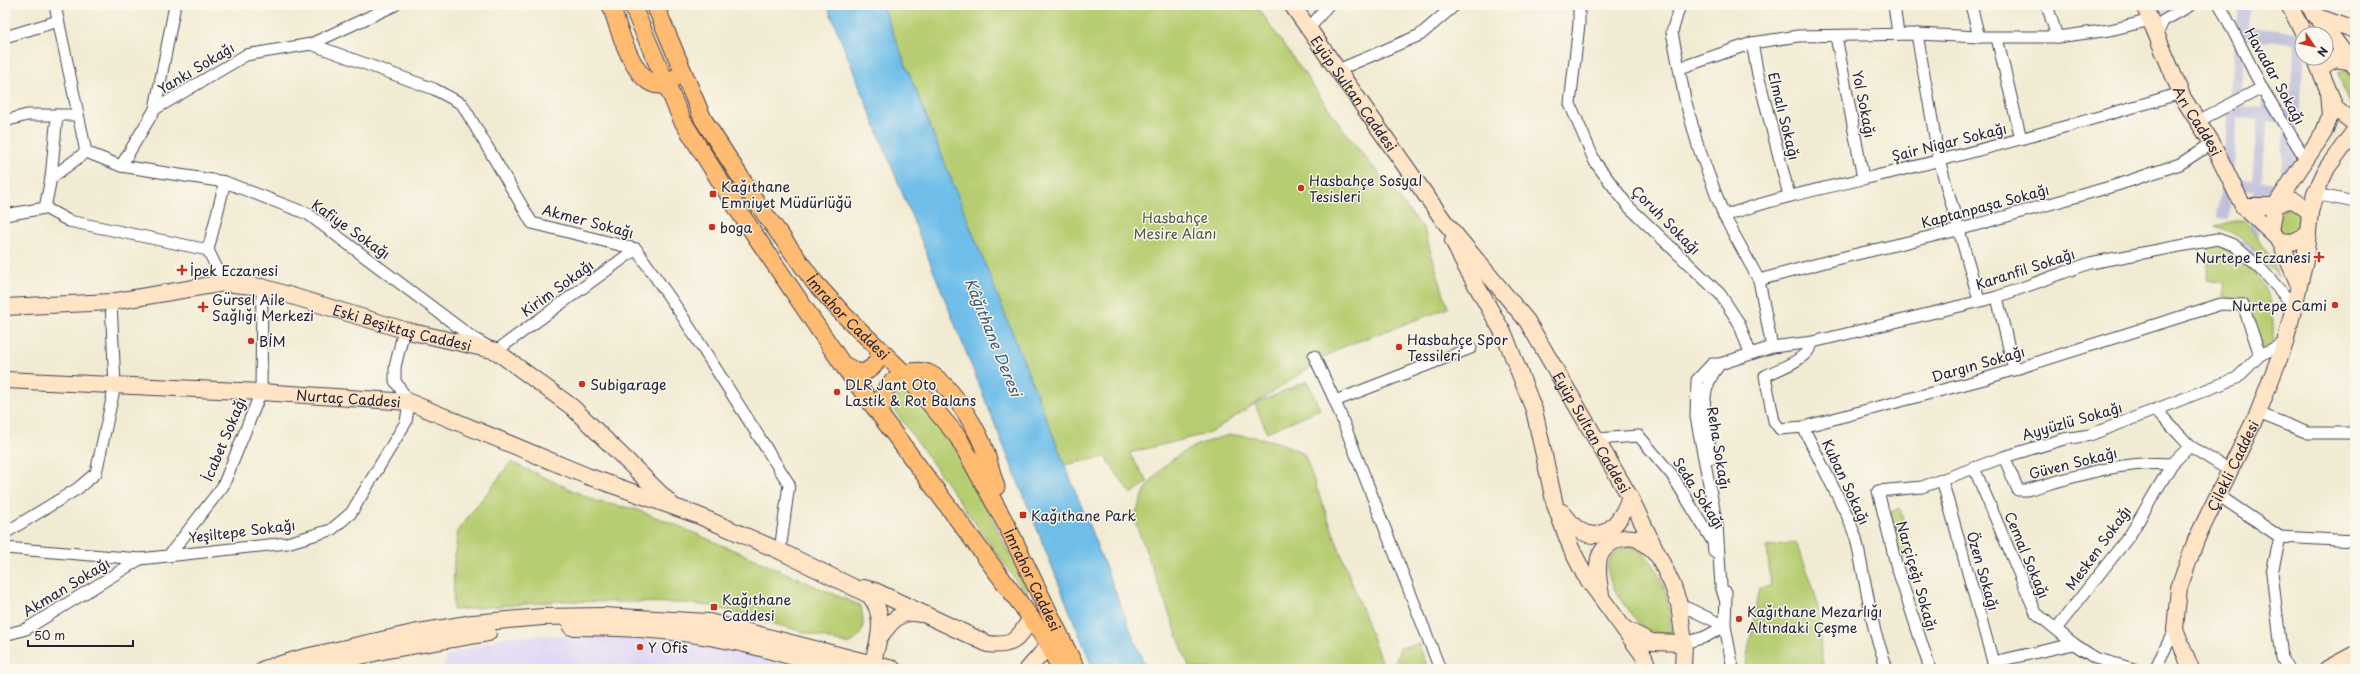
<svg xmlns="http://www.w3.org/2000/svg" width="2360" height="674" font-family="'Playpen Sans',sans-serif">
<rect width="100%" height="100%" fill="#fbf7ec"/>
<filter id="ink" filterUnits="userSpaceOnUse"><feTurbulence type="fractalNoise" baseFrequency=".025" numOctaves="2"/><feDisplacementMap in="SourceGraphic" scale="8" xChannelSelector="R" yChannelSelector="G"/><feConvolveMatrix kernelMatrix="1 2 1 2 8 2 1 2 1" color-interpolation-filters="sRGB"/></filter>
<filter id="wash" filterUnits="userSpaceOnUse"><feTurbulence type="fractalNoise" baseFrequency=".012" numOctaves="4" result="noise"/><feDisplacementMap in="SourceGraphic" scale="16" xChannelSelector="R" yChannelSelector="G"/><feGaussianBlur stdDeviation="0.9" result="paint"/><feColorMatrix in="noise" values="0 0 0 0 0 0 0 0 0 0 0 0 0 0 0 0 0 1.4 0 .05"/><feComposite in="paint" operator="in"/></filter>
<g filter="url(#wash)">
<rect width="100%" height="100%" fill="#f2ebd3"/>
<g fill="#ddd5f6">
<polygon points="2150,5 2177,5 2155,17"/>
<polygon points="507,636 625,636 688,643 747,653 804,669 443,669 446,656"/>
</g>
<path fill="#c2c1dc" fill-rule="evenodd" d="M2239 5H2250L2248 27 2296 32 2299 5H2310L2307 34H2302V58H2305L2288 223 2280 193 2263 192 2258 238 2260 252 2255 257 2240 243 2248 236 2254 191 2231 189 2229 219 2217 218ZM2246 39 2295 44 2288 111 2271 109V102L2262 101 2261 108 2239 106ZM2238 117 2257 119 2252 180 2233 178ZM2267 120 2286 122 2280 183 2261 181Z"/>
<g fill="#b7cd71" stroke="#6c7856">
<polygon points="882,5 1256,5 1348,136 1424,229 1448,308 1340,348 1210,433 1129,453 1148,482 1131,494 1105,457 1064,465"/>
<polygon points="2348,70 2355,79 2355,111 2349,104 2338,73"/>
<polygon points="2291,207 2303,215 2302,230 2294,236 2281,234 2275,217 2277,213"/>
<path d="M2244 219 2272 258 2278 277C2258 253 2246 236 2215 226Z"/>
<path d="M2220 245C2261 267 2278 301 2272 346L2261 349 2248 306 2250 304 2223 296 2225 283 2207 280 2209 246Z"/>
<polygon points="1307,381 1320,409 1267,432 1255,404"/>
<path d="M904 390H909L950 440 966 465 1028 592 1025 593 894 409C890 400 897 394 904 390Z"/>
<path d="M1230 435C1258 436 1280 440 1304 454L1384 669H1190L1134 519C1149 468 1180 447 1230 435Z"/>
<path d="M511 462 598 502 635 509 676 525 861 606C864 623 866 637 847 644L711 606 683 603 562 601 453 610 454 562 458 530Z"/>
<polygon points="1900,508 1912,556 1897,560 1888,513"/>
<path d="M1795 542C1805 565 1817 591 1819 616 1821 635 1819 650 1824 669H1745L1759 588 1771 586 1767 547Z"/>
<path d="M1628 546C1661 552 1671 606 1671 634L1646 631C1634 618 1600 580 1609 561 1613 553 1620 550 1628 546Z"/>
<polygon points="1419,644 1428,669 1393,669 1400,648"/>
</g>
<polygon fill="#6ebee9" stroke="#487092" points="827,5 882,5 1146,669 1093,669"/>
</g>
<g filter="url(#ink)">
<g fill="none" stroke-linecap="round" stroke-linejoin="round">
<defs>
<g id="street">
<polyline points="1579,5 1579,24 1570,104 1595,162 1628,206 1720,294 1739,323 1750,353"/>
<polyline points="1680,5 1672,32 1685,99 1698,146 1724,216 1759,280 1772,347"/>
<polyline points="1894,5 1898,34"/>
<polyline points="1971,5 1979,37"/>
<polyline points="2047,5 2057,37"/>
<polyline points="2220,5 2262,88 2306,160"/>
<polyline points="1309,29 1328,5"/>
<polyline points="1917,34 1939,160 1979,300"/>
<polyline points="2157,35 2163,21 2191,5"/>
<polyline points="1836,36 1863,178"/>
<polyline points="5,37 58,21"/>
<polyline points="1997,38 2021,139"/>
<polyline points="1752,43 1758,75 1789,195"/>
<polyline points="311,44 434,89 462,104 532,223 636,249 679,311 789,484 780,551"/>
<polyline points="1680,68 1752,43 1798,36 1917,34 1979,37 2057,37 2110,30 2151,20"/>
<polyline points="1338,70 1420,35 1455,5"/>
<polyline points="155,109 175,5"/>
<polyline points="5,121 27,115 77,115"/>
<polyline points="2198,121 2262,88"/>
<polyline points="86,152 121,166 155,109 246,55 311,44 395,5"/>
<polyline points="121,166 225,182 308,214 473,338 496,351 636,249"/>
<polyline points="51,178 57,115"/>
<polyline points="2315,194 2355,202"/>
<polyline points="45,208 69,221 208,250 225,182"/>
<polyline points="45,208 51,178 86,152 55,5"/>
<polyline points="5,215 45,208"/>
<path d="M1724 216C1778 197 1833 186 1889 173 1987 149 2084 122 2181 93"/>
<polyline points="208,250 224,283"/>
<polyline points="1759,280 1836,259 1958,230 2117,185 2180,164 2212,143"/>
<polyline points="1997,297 2014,370"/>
<path d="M1813 342C1806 361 1782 367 1765 376L1774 421 1780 429 1803 427 1984 379 2221 304 2243 305 2260 355"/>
<polyline points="1314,356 1335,401"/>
<polyline points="2156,410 2190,446 2230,471"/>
<polyline points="2258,413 2308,433 2355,433"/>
<polyline points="1803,427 1847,515 1856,538 1875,632 1887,669"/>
<polyline points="1596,439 1639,436 1672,475 1713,542 1714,552"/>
<path d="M2004 457 2018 490H2027C2074 477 2122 460 2172 464"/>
<path d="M1712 458C1706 423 1695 393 1720 364"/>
<polyline points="1974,468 2036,613 2074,644 2095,658 2134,669"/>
<polyline points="1942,480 1995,669"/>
<polyline points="2218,495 2280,537 2272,573 2282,658 2288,669"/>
<polyline points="5,533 77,489 96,473 115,385 111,302"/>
<polyline points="2280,537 2355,541"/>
<polyline points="5,548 140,559 287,543 331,530 351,513 406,422 409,402 395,381 395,367 404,330"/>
<polyline points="170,554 223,486 261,392 262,287"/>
<polyline points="1726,592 1725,626 1733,669"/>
<polyline points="1725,599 1721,586 1717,525 1696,417 1697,380 1712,364 1720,364 1772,347 1813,342 1997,297 2090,263 2217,239 2234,245 2262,270 2293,305"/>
<polyline points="1679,604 1725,626"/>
<polyline points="2056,629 2130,535 2172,464 2190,446"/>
<polyline points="5,635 26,629 140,559"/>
<polyline points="1684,643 1705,637 1725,626"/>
<polyline points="1993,662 2074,644"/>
<polyline points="1440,669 1335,401 1471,348"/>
<polyline points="1930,669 1896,564 1878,491 1922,487 2004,457 2064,439 2090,435 2237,378 2260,355 2285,343"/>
<polyline points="2155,669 2175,629"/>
</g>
<g id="secondary">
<path id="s1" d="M1292 5 1444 221 1527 321 1630 497 1672 584 1679 604 1684 643 1683 669"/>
<path id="s2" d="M2144 5 2183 98 2212 143 2243 206 2280 241 2293 242 2308 235"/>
<polyline points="2289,5 2304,34"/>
<polyline points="2308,5 2355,67"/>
<polyline points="2315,16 2355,30"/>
<polyline points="2315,58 2336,109 2355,124"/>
<polyline points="2320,68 2334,59 2349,61"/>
<polyline points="2243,206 2275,206 2324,132 2330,116 2328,93"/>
<polyline points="2271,232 2275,206 2288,200 2295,201 2310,212"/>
<polyline points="1453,240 1462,260 1505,336 1534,410 1555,505 1571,548 1584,574 1643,655 1649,669"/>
<polyline points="2280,241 2298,283"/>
<path id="s3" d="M5 307 111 302 224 283 262 287 404 330 496 351 572 407 670 503"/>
<path id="s4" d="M5 380 261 392 409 402 587 476 697 515 780 551 869 595C887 614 879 642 872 664L862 669"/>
<path d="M1562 512C1567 517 1572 526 1579 530 1605 547 1623 517 1630 497"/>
<path d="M864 588 875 591 988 644C1014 647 1018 639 1031 618"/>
<path d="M1601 595C1599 583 1596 571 1599 558 1603 545 1620 535 1634 538 1643 540 1650 549 1656 554"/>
<path d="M571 627C625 627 682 630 735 642 769 649 802 660 836 669"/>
<polyline points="1625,629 1651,642 1684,643"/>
<path d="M879 638C890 623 899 609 920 614"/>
<polyline points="264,669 305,657 413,633 473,623 542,617 603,616 709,622 893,669"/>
<polyline points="303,669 392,649 488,633"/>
<polyline points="1028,669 1049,645"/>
<path id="s5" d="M2191 669 2175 629 2179 588 2196 540 2258 413 2285 343 2305 261 2310 212 2315 194 2327 168 2355 130"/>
<polyline points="2327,669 2355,654"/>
</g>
<g id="primary">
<path d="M611 5C618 27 640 109 674 78"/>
<polyline points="632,5 682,120 740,213 843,365 1031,618 1049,645 1060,669"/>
<path id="s6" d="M655 5 703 119 757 203 815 283 844 315 905 374 958 437 1007 526 1076 669"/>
<path d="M844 365 855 371 863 373C874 368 880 361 879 348"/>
<path d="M881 416C881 398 883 386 899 377 907 372 919 369 928 373 948 381 974 424 982 443 988 457 991 472 996 487"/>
</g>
</defs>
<use href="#street" stroke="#414052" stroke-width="13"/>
<use href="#secondary" stroke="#414052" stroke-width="18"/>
<use href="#primary" stroke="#414052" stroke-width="19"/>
<use href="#street" stroke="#fff" stroke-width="11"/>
<use href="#secondary" stroke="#ffe4c6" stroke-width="16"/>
<use href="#primary" stroke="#ffbb71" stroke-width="17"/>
</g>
</g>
<g fill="#c8321e" stroke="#fbf7ec" stroke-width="1.5">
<circle cx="1301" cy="188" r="4"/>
<rect x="709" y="190" width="8" height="8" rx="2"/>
<circle cx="712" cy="227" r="4"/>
<path d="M2317 251h4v4h4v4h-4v4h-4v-4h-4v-4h4z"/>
<path d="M180 264h4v4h4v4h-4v4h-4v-4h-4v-4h4z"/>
<circle cx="2335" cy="305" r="4"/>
<path d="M201 301h4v4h4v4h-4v4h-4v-4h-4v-4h4z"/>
<circle cx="251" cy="341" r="4"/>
<circle cx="1399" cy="347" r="4"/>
<circle cx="582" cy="384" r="4"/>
<circle cx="837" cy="392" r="4"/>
<rect x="1019" y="511" width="8" height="8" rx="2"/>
<rect x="710" y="603" width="8" height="8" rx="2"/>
<circle cx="1739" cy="619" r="4"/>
<circle cx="640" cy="647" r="4"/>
</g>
<g text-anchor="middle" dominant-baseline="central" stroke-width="3" stroke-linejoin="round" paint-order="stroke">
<g font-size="14" fill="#22223b" stroke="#fbf7ec">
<text transform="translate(196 68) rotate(-31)">Yankı Sokağı</text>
<text transform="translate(2275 76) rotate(61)">Havadar Sokağı</text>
<text stroke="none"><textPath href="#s1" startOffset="108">Eyüp Sultan Caddesi</textPath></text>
<text transform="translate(1864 104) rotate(79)">Yol Sokağı</text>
<text transform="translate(1784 116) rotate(76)">Elmalı Sokağı</text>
<text stroke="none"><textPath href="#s2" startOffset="128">Arı Caddesi</textPath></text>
<text transform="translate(1949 142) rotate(-14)">Şair Nigar Sokağı</text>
<text transform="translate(1985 206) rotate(-15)">Kaptanpaşa Sokağı</text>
<text transform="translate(1666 220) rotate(45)">Çoruh Sokağı</text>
<text transform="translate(588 221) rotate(15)">Akmer Sokağı</text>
<text transform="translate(351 229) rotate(35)">Kafiye Sokağı</text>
<text transform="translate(2025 269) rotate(-18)">Karanfil Sokağı</text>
<text transform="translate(557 288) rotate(-36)">Kirim Sokağı</text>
<text stroke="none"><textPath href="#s6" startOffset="370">İmrahor Caddesi</textPath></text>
<text stroke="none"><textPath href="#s3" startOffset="405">Eski Beşiktaş Caddesi</textPath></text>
<text transform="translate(1978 364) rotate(-16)">Dargın Sokağı</text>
<text stroke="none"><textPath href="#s4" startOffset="344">Nurtaç Caddesi</textPath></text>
<text transform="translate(2072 421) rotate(-16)">Ayyüzlü Sokağı</text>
<text stroke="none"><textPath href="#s1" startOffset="523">Eyüp Sultan Caddesi</textPath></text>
<text transform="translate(224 439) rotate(-67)">İcabet Sokağı</text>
<text transform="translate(1719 448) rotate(81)">Reha Sokağı</text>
<text transform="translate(2073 463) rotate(-14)">Güven Sokağı</text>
<text stroke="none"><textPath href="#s5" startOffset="218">Çilekli Caddesi</textPath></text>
<text transform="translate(1846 482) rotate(65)">Kuban Sokağı</text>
<text transform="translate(1699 493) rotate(57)">Seda Sokağı</text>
<text transform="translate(242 531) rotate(-7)">Yeşiltepe Sokağı</text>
<text transform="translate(2098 548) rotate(-54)">Mesken Sokağı</text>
<text transform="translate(2027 555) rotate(67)">Cemal Sokağı</text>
<text transform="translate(1983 571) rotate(74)">Özen Sokağı</text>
<text transform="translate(1917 576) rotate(74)">Narçiçeğı Sokağı</text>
<text stroke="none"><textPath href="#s6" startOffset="694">İmrahor Caddesi</textPath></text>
<text transform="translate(66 587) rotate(-31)">Akman Sokağı</text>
</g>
<g font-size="14" fill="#22223b" stroke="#fbf7ec" text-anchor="start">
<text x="1309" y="180">Hasbahçe Sosyal<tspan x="1309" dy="16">Tesisleri</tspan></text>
<text x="721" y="186">Kağıthane<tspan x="721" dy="16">Emniyet Müdürlüğü</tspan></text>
<text x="720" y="227">boga</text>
<text x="2311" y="257" text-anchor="end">Nurtepe Eczanesi</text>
<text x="190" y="270">İpek Eczanesi</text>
<text x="212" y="299">Gürsel Aile<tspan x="212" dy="16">Sağlığı Merkezi</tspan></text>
<text x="2327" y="305" text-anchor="end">Nurtepe Cami</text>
<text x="1407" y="339">Hasbahçe Spor<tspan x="1407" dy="16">Tessileri</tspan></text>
<text x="259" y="341">BİM</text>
<text x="590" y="384">Subigarage</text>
<text x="845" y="384">DLR Jant Oto<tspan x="845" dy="16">Lastik &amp; Rot Balans</tspan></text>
<text x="1031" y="515">Kağıthane Park</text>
<text x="722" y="599">Kağıthane<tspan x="722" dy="16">Caddesi</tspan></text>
<text x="1747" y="611">Kağıthane Mezarlığı<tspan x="1747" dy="16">Altındaki Çeşme</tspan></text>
<text x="648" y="647">Y Ofis</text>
</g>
<g font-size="14" fill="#4f554b" stroke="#fbf7ec">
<text x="1175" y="217">Hasbahçe<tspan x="1175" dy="16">Mesire Alanı</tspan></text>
</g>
<g font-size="15" font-style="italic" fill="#3d5978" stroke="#fbf7ec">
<text transform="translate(994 337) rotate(68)">Kâğıthane Deresi</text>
</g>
</g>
<rect width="2360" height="674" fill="none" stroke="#fbf7ec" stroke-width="20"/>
<g transform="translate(2314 46) rotate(124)"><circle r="19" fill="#fbf7ec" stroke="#a4a2a5"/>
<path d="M0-3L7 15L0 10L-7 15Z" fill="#c8321e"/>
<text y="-6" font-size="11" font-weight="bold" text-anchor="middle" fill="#22223b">N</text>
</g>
<path d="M28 640v6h105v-6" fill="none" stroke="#22223b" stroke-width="2"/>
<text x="34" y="640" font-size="12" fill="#22223b" stroke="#fbf7ec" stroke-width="3" paint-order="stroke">50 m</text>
</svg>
